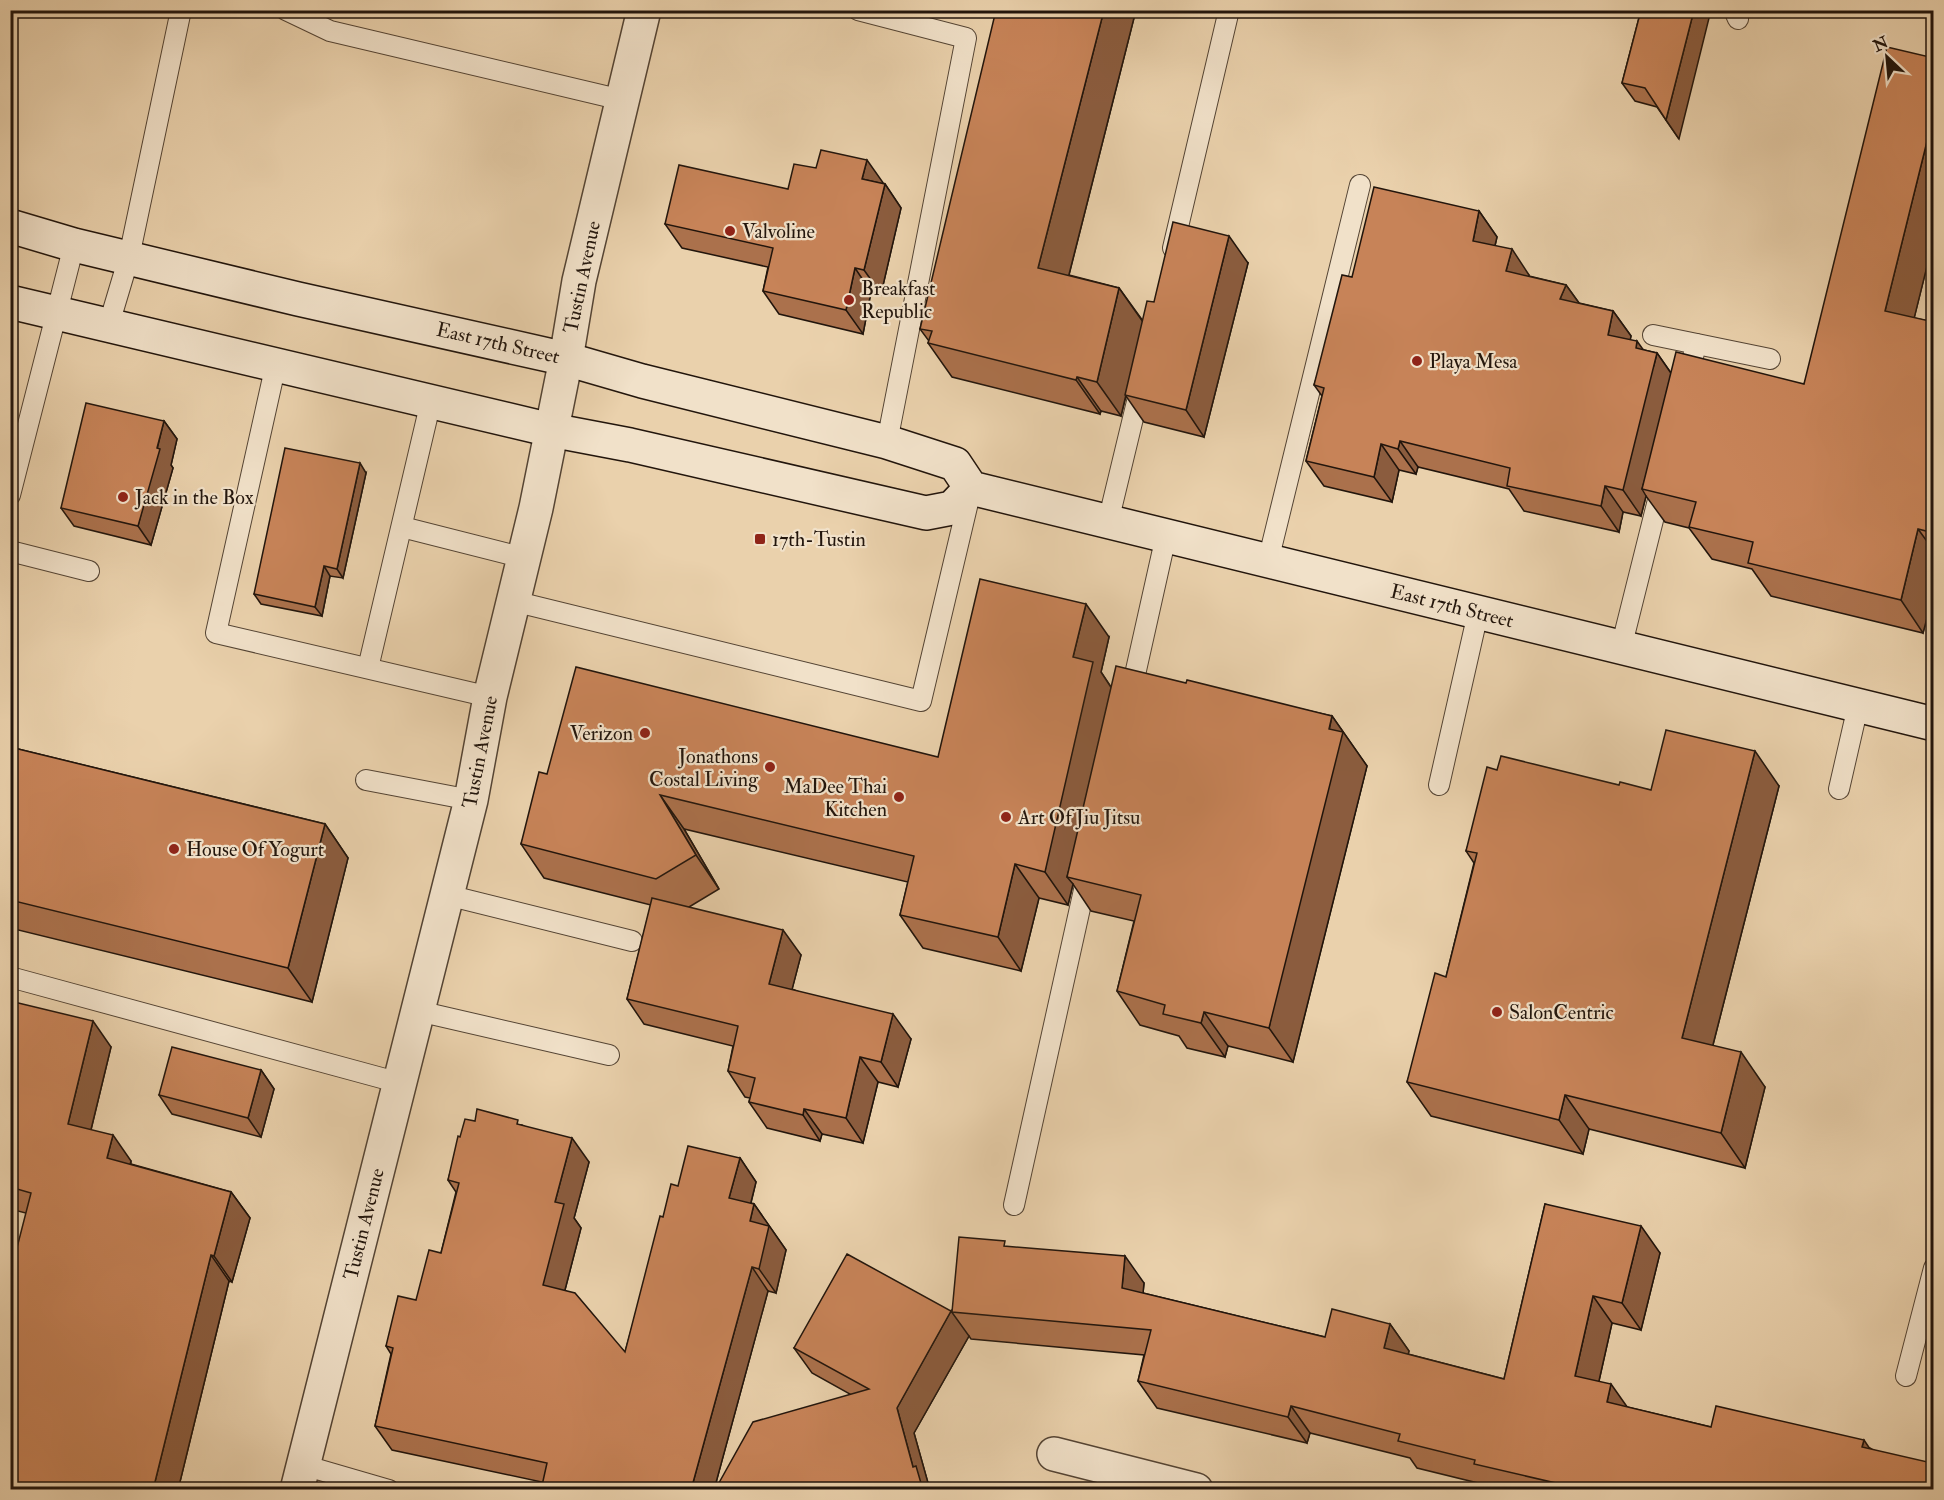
<svg xmlns="http://www.w3.org/2000/svg" width="1944" height="1500" font-family="'IM FELL Double Pica',serif">
<rect width="100%" height="100%" fill="#ead1ac"/>
<filter id="stains"><feTurbulence type="fractalNoise" baseFrequency=".00333" numOctaves="4"/><feColorMatrix values="0 0 0 0 .2 0 0 0 0 .09 0 0 0 0 .02 0 0 0 .5 -.17"/></filter>
<radialGradient id="worn" r=".72"><stop offset=".6" stop-color="#630" stop-opacity="0"/><stop offset="1" stop-color="#630" stop-opacity=".3"/></radialGradient>
<g fill="none" stroke-linecap="round" stroke-linejoin="round">
<defs>
<g id="service">
<polyline points="286,10 330,31 622,100"/>
<polyline points="858,10 966,38 887,442"/>
<polyline points="1734,10 1738,19"/>
<polyline points="1173,248 1229,10"/>
<polyline points="109,324 129,257 181,10"/>
<polyline points="1653,335 1770,359"/>
<polyline points="276,364 216,633 490,697"/>
<polyline points="1687,383 1696,344"/>
<polyline points="10,495 74,245"/>
<polyline points="1108,522 1141,385"/>
<polyline points="402,527 524,558"/>
<polyline points="10,551 89,571"/>
<polyline points="1268,561 1360,185"/>
<polyline points="513,601 921,701 970,494"/>
<polyline points="1621,648 1662,484"/>
<polyline points="368,668 431,401"/>
<polyline points="1130,697 1166,536"/>
<polyline points="366,780 471,800"/>
<polyline points="1439,785 1478,613"/>
<polyline points="1839,789 1858,706"/>
<polyline points="447,895 632,941"/>
<polyline points="10,977 400,1083"/>
<polyline points="418,1011 609,1055"/>
<polyline points="1014,1205 1088,872"/>
<polyline points="1906,1376 1934,1268"/>
<polyline points="303,1465 389,1490"/>
</g>
<polyline id="minor" points="1054,1454 1196,1490"/>
<polyline id="tertiary" points="297,1490 471,800 490,697 536,508 566,359 579,281 644,10"/>
<g id="secondary">
<polyline points="10,226 74,245 298,299 566,359 642,381 887,442 955,464 971,488 1934,724"/>
<polyline points="10,302 551,430 630,445 926,513 952,508 971,488"/>
</g>
</defs>
<use href="#service" stroke="#544434" stroke-width="22"/>
<use href="#minor" stroke="#544434" stroke-width="36"/>
<use href="#tertiary" stroke="#544434" stroke-width="36"/>
<use href="#secondary" stroke="#22150c" stroke-width="36"/>
<use href="#service" stroke="#f1e1c9" stroke-width="20"/>
<use href="#minor" stroke="#f1e1c9" stroke-width="33"/>
<use href="#tertiary" stroke="#f1e1c9" stroke-width="33"/>
<use href="#secondary" stroke="#f1e1c9" stroke-width="33"/>
</g>
<g fill="#ab714c" stroke="#22150c" stroke-width="1.5">
<polygon points="1136,10 1069,275 1119,288 1143,321 1154,302 1248,263 1204,437 1144,422 1126,396 1121,416 1101,411 1100,414 952,377 928,343 929,341 920,329"/>
<polygon points="1641,10 1679,139 1657,107 1635,101 1622,83"/>
<polygon points="1934,58 1934,238 1914,318 1934,322 1934,592 1923,633 1771,596 1752,569 1712,559 1689,528 1665,522 1646,496 1641,516 1623,512 1619,532 1524,511 1509,489 1418,467 1416,474 1399,470 1392,502 1324,486 1306,461 1322,396 1314,385 1352,277 1479,211 1497,237 1495,246 1529,275 1529,276 1566,285 1579,303 1613,311 1631,336 1630,340 1644,350 1657,353 1671,373 1804,384"/>
<polygon points="885,184 901,208 881,294 871,292 863,334 779,314 763,291 768,267 682,248 665,224 788,189"/>
<polygon points="164,421 177,439 171,465 173,468 151,545 74,526 61,508"/>
<polygon points="366,473 343,578 330,576 322,616 261,604 254,594"/>
<polygon points="1109,637 1101,672 1111,687 1186,683 1332,716 1367,766 1293,1062 1228,1046 1225,1057 1187,1048 1179,1036 1140,1025 1117,991 1134,921 1091,911 1073,884 1068,905 1039,898 1021,971 923,948 900,915 908,882 684,829 719,889 689,907 801,955 792,989 911,1039 898,1087 878,1082 863,1143 822,1134 820,1141 767,1128 749,1102 750,1098 745,1097 728,1071 733,1046 644,1024 627,999 651,905 544,878 521,844 547,774 938,757"/>
<polygon points="10,747 325,824 348,858 312,1002 10,928"/>
<polygon points="1497,770 1619,785 1651,790 1779,786 1713,1045 1765,1087 1745,1168 1589,1129 1583,1154 1431,1116 1407,1082 1446,977 1474,863 1466,851"/>
<polygon points="10,1001 111,1047 91,1130 131,1161 131,1164 231,1192 250,1218 232,1282 229,1281 178,1490 10,1490 26,1213 10,1209"/>
<polygon points="261,1070 274,1089 261,1137 172,1114 159,1095"/>
<polygon points="475,1121 522,1125 589,1162 574,1218 581,1228 565,1290 625,1352 663,1217 678,1186 740,1158 756,1182 751,1203 754,1204 786,1250 776,1293 768,1291 714,1490 541,1490 542,1482 392,1450 375,1426 391,1354 386,1346 416,1300 441,1253 456,1192 448,1180 460,1137"/>
<polygon points="1545,1204 1660,1253 1641,1330 1612,1323 1599,1381 1627,1407 1711,1427 1870,1448 1934,1490 1492,1490 1490,1486 1417,1468 1410,1458 1310,1433 1307,1443 1157,1408 1138,1381 1144,1355 971,1339 969,1336 914,1433 928,1483 850,1394 812,1373 794,1348 951,1311 1009,1247 1144,1283 1143,1293 1325,1337 1390,1324 1409,1351 1408,1354 1504,1379"/>
</g>
<g fill="#8b5c3e" stroke="#22150c" stroke-width="1.5">
<polygon points="1104,10 1136,10 1062,302 1038,268"/>
<polygon points="1694,10 1711,10 1679,139 1666,120"/>
<polygon points="1934,113 1934,238 1908,343 1885,311"/>
<polygon points="867,160 884,184 862,179"/>
<polygon points="885,184 901,208 881,294 864,270"/>
<polygon points="1479,211 1497,237 1490,266 1473,241"/>
<polygon points="1229,236 1248,263 1204,437 1186,410"/>
<polygon points="1512,249 1529,275 1524,297 1506,271"/>
<polygon points="855,268 871,292 863,334 846,310"/>
<polygon points="1566,285 1584,310 1560,299"/>
<polygon points="1119,288 1143,322 1121,416 1097,382"/>
<polygon points="1613,311 1631,336 1626,360 1608,335"/>
<polygon points="1637,341 1654,365 1657,353 1675,379 1642,489 1646,496 1641,516 1623,490 1636,348"/>
<polygon points="1077,377 1101,411 1100,414 1076,380"/>
<polygon points="164,421 177,439 171,465 173,468 151,545 138,526"/>
<polygon points="1400,441 1418,467 1416,474 1398,449"/>
<polygon points="1381,444 1399,470 1392,502 1374,477"/>
<polygon points="360,463 366,473 343,578 337,569"/>
<polygon points="1934,468 1934,496 1928,489"/>
<polygon points="1605,486 1623,512 1619,532 1601,506"/>
<polygon points="1918,529 1934,551 1934,592 1923,633 1901,600"/>
<polygon points="324,566 330,576 322,616 315,607"/>
<polygon points="1086,604 1109,637 1101,672 1116,695 1067,877 1073,884 1068,905 1045,872 1073,657"/>
<polygon points="1332,716 1367,766 1293,1062 1269,1028"/>
<polygon points="1755,751 1779,786 1706,1072 1682,1038"/>
<polygon points="660,795 684,829 719,889 696,855"/>
<polygon points="325,824 348,858 312,1002 288,968"/>
<polygon points="1015,864 1039,898 1021,971 998,937"/>
<polygon points="783,930 801,955 787,1009 769,984"/>
<polygon points="1204,1012 1228,1046 1225,1057 1201,1023"/>
<polygon points="893,1014 911,1039 898,1087 881,1062"/>
<polygon points="93,1021 111,1047 86,1150 68,1124"/>
<polygon points="1741,1052 1765,1087 1745,1168 1721,1133"/>
<polygon points="860,1057 878,1082 863,1143 846,1118"/>
<polygon points="261,1070 274,1089 261,1137 248,1118"/>
<polygon points="1565,1095 1589,1129 1583,1154 1559,1120"/>
<polygon points="804,1109 822,1134 820,1141 803,1115"/>
<polygon points="113,1135 131,1161 125,1184 107,1158"/>
<polygon points="572,1138 589,1162 574,1218 581,1228 560,1309 543,1285 555,1202"/>
<polygon points="740,1158 756,1182 746,1222 729,1198"/>
<polygon points="231,1192 250,1218 232,1282 214,1256"/>
<polygon points="754,1204 786,1250 776,1293 759,1269 750,1221"/>
<polygon points="1641,1226 1660,1253 1641,1330 1622,1303"/>
<polygon points="211,1255 229,1281 178,1490 153,1490"/>
<polygon points="1125,1256 1144,1283 1141,1315 1122,1288"/>
<polygon points="752,1267 768,1291 714,1490 691,1490"/>
<polygon points="1593,1296 1612,1323 1594,1403 1575,1376"/>
<polygon points="951,1311 969,1336 914,1433 928,1483 933,1490 923,1490 913,1467 897,1408"/>
<polygon points="1390,1324 1409,1351 1403,1375 1384,1348"/>
<polygon points="1611,1384 1630,1411 1607,1402"/>
<polygon points="1291,1406 1310,1433 1307,1443 1288,1417"/>
<polygon points="1864,1440 1882,1467 1862,1447"/>
<polygon points="1932,1463 1934,1465 1934,1490 1926,1490"/>
<polygon points="604,1483 609,1490 602,1490"/>
</g>
<g fill="#c78358" stroke="#22150c" stroke-width="1.5">
<polygon points="996,10 1104,10 1038,268 1119,288 1097,382 1077,377 1076,380 928,343 932,331 920,329"/>
<polygon points="1641,10 1694,10 1666,120 1645,88 1622,83"/>
<polygon points="1887,47 1934,58 1934,113 1885,311 1934,322 1934,468 1928,489 1934,490 1934,533 1918,529 1901,600 1748,563 1753,542 1689,527 1696,502 1642,489 1676,352 1804,384"/>
<polygon points="821,150 867,160 862,179 885,184 864,270 855,268 846,310 763,291 773,248 665,224 679,165 788,189 794,164 816,168"/>
<polygon points="1374,187 1479,211 1473,241 1512,249 1506,271 1566,285 1560,299 1613,311 1608,335 1637,341 1636,348 1657,353 1623,490 1605,486 1601,506 1507,486 1510,468 1400,441 1398,449 1381,444 1374,477 1306,461 1324,388 1314,385 1342,275 1352,277"/>
<polygon points="1173,222 1229,236 1186,410 1125,395 1147,301 1154,302"/>
<polygon points="86,403 164,421 157,448 160,449 138,526 61,508"/>
<polygon points="285,448 360,463 337,569 324,566 315,607 254,594"/>
<polygon points="980,579 1086,604 1073,657 1093,662 1045,872 1015,864 998,937 900,915 914,856 660,795 696,855 656,879 521,844 539,772 547,774 576,667 938,757"/>
<polygon points="1116,666 1186,683 1187,680 1332,716 1329,729 1343,732 1269,1028 1204,1012 1201,1023 1163,1014 1165,1005 1117,991 1141,895 1067,877"/>
<polygon points="1666,730 1755,751 1682,1038 1741,1052 1721,1133 1565,1095 1559,1120 1407,1082 1435,973 1446,977 1477,853 1466,851 1487,767 1497,770 1501,756 1619,785 1620,782 1651,790"/>
<polygon points="10,747 325,824 288,968 10,900"/>
<polygon points="652,898 783,930 769,984 893,1014 881,1062 860,1057 846,1118 804,1109 803,1115 749,1102 755,1078 728,1071 738,1026 627,999"/>
<polygon points="10,1001 93,1021 68,1124 113,1135 107,1158 231,1192 214,1256 211,1255 153,1490 10,1490 10,1275 31,1193 10,1187"/>
<polygon points="172,1047 261,1070 248,1118 159,1095"/>
<polygon points="477,1109 518,1120 517,1124 572,1138 555,1202 564,1204 543,1285 575,1293 625,1352 660,1216 663,1217 671,1184 678,1186 688,1146 740,1158 729,1198 754,1204 750,1221 769,1226 759,1269 752,1267 691,1490 630,1490 604,1483 602,1490 541,1490 547,1463 375,1426 393,1348 386,1346 398,1296 416,1300 429,1250 441,1253 459,1183 448,1180 458,1136 460,1137 465,1119 475,1121"/>
<polygon points="1545,1204 1641,1226 1622,1303 1593,1296 1575,1376 1611,1384 1607,1402 1711,1427 1716,1406 1864,1440 1862,1447 1932,1463 1926,1489 1928,1490 1586,1490 1474,1464 1475,1460 1398,1441 1400,1434 1291,1406 1288,1417 1138,1381 1151,1330 952,1312 959,1237 1005,1241 1004,1246 1125,1256 1122,1288 1325,1337 1332,1309 1390,1324 1384,1348 1504,1379"/>
<polygon points="847,1254 951,1311 897,1408 913,1467 916,1466 923,1490 715,1490 753,1422 869,1389 794,1348"/>
</g>
<g fill="#8f2418" stroke="#f1e1c9" stroke-width="2">
<circle cx="730" cy="231" r="6"/>
<circle cx="849" cy="300" r="6"/>
<circle cx="1417" cy="361" r="6"/>
<circle cx="123" cy="497" r="6"/>
<rect x="754" y="533" width="12" height="12" rx="3"/>
<circle cx="645" cy="733" r="6"/>
<circle cx="770" cy="767" r="6"/>
<circle cx="899" cy="797" r="6"/>
<circle cx="1006" cy="817" r="6"/>
<circle cx="174" cy="849" r="6"/>
<circle cx="1497" cy="1012" r="6"/>
</g>
<g text-anchor="middle" dominant-baseline="central" stroke-width="4.5" stroke-linejoin="round" paint-order="stroke">
<g font-size="20" fill="#22150c" stroke="#f1e1c9" text-anchor="start">
<text x="742" y="231">Valvoline</text>
<text x="861" y="288">Breakfast<tspan x="861" dy="23">Republic</tspan></text>
<text x="1429" y="361">Playa Mesa</text>
<text x="135" y="497">Jack in the Box</text>
<text x="772" y="539">17th-Tustin</text>
<text x="633" y="733" text-anchor="end">Verizon</text>
<text x="758" y="756" text-anchor="end">Jonathons<tspan x="758" dy="23">Costal Living</tspan></text>
<text x="887" y="786" text-anchor="end">MaDee Thai<tspan x="887" dy="23">Kitchen</tspan></text>
<text x="1018" y="817">Art Of Jiu Jitsu</text>
<text x="186" y="849">House Of Yogurt</text>
<text x="1509" y="1012">SalonCentric</text>
</g>
<g font-size="20" fill="#22150c" stroke="#f1e1c9">
<text transform="translate(582 277) rotate(-78)">Tustin Avenue</text>
<text transform="translate(498 343) rotate(13)">East 17th Street</text>
<text transform="translate(1452 606) rotate(14)">East 17th Street</text>
<text transform="translate(480 752) rotate(-79)">Tustin Avenue</text>
<text transform="translate(364 1224) rotate(-76)">Tustin Avenue</text>
</g>
</g>
<rect width="1944" height="1500" fill="none" stroke="#ead1ac" stroke-width="36"/>
<rect x="12" y="12" width="1920" height="1476" fill="none" stroke="#22150c" stroke-width="3"/>
<rect x="18" y="18" width="1908" height="1464" fill="none" stroke="#22150c" stroke-width="1.5"/>
<g transform="translate(1887 57) rotate(334)" stroke="#f1e1c9" stroke-width="4.5" paint-order="stroke">
<path d="M0-4.5L10 22L0 15L-10 22Z" fill="#22150c"/>
<text y="-9" font-size="16" font-weight="bold" text-anchor="middle" fill="#22150c">N</text>
</g>
<rect width="100%" height="100%" filter="url(#stains)"/>
<rect width="100%" height="100%" fill="url(#worn)"/>
</svg>
